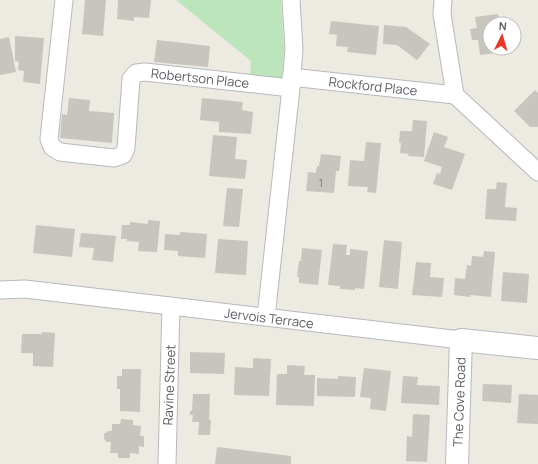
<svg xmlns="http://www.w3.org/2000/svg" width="538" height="464" font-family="Manrope,sans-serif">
<rect width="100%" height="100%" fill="#edeae1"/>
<polygon fill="#bce5bc" points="176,0 281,0 284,48 282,81 250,77 251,61"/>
<g fill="#c8c4be">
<polygon points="85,0 106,0 103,36 82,34"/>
<polygon points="118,0 151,0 149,18 134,17 134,21 117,19"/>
<polygon points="498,14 499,24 490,24 490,48 502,48 503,52 480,55 478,40 472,40 470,29 477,28 475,17"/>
<polygon points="331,21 379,26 376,55 347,52 348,47 336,46 337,35 329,34"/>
<polygon points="384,25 406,27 430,44 417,60 397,45 383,44"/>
<polygon points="15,36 44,38 40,84 23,82 24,71 18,70 19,62 15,61"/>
<polygon points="9,37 16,72 0,75 0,39"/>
<polygon points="157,40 210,46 208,67 154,62"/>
<polygon points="535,90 538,93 538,127 530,127 514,111"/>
<polygon points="69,98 90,100 89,111 114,113 112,143 60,138 62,114 67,115"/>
<polygon points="202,98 243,102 242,110 253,112 251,134 219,132 219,122 200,120"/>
<polygon points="413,120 427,121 424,157 408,156 409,154 400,153 401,143 399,143 400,131 412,131"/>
<polygon points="434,132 448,137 444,147 465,154 452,190 433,184 437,173 440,174 442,167 424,161"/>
<polygon points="213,135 237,137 235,159 247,160 245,179 209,176"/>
<polygon points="366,142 381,143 376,193 367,192 368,187 348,186 350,160 364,161"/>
<polygon points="321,154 341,156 339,171 336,171 334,193 306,191 308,172 316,173 317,166 319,166"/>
<polygon points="497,182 507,183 505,207 517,208 516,221 485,219 487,189 496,189"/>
<polygon points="227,188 243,189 239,227 223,226"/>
<polygon points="148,220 160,221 157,252 138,251 139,242 127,241 127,239 121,239 122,225 130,225 130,222 148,224"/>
<polygon points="36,225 75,229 72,257 33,253"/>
<polygon points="180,232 207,234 205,258 178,256 178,251 164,250 165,234 180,235"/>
<polygon points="81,233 116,236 113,262 92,260 94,248 79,247"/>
<polygon points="218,239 248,241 246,275 215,273"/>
<polygon points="384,240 402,242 398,289 379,287"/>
<polygon points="333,244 347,245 346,255 350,255 350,249 368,251 364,289 355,288 355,290 340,289 340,286 328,285"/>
<polygon points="302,248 322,250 318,285 299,283 299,277 297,277 299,261 301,261"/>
<polygon points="484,251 495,252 491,297 470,295 470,297 454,295 455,278 465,279 467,265 471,266 472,256 483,257"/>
<polygon points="416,262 431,263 430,277 444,278 442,297 412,295"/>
<polygon points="503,272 529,274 527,303 501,301"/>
<polygon points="42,332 55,333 53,367 33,366 33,353 21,353 22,334 42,334"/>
<polygon points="190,352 225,353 224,374 190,373"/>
<polygon points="253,358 271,359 269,396 234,395 235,367 253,368"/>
<polygon points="287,365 305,366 304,375 315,375 314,406 276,405 277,374 287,374"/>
<polygon points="364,368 391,371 386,411 370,409 371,398 360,397"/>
<polygon points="122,369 141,369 140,412 120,411 120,389 117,389 117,376 122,376"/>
<polygon points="338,376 356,377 355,397 317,396 317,378 338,379"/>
<polygon points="403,376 418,377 417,385 440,386 439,405 401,403"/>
<polygon points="483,384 512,385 511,403 482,401"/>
<polygon points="193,394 210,394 209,420 211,420 210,435 198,435 199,422 192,422 193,415 190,415 190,411 192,411"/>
<polygon points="519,394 538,395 538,424 517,423"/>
<polygon points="413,414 430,415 427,462 406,461 407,436 412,437"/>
<polygon points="121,419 133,420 133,425 141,426 140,436 144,436 144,447 139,446 139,454 130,453 130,458 118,458 118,453 110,453 111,442 107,442 104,439 104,434 108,431 112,431 112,424 120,424"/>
<polygon points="217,447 291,456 291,464 215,464"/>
</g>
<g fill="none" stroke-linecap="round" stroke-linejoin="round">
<defs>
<g id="street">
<polyline points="64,0 49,139 52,147 60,152 114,158 123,155 126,148 131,79 136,73 145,72 291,88 266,317"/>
<polyline points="443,0 442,14 455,95 538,172"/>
<polyline points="291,77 455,95"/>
<polyline points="291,87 294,49 291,0"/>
<polyline points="0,290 25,289 461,340"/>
<polyline points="167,464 171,306"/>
</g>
<polyline id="secondary" points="457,464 461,340 538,348"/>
</defs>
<use href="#street" stroke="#b6b9be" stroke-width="19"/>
<use href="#secondary" stroke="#b7bac0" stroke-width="24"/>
<use href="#street" stroke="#fff" stroke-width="17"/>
<use href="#secondary" stroke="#fff" stroke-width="22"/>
</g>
<g text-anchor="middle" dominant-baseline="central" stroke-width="3" stroke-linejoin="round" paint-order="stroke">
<g font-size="11" fill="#757779">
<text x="321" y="182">1</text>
</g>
<g font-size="13" fill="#595d62" stroke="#fff">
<text transform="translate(200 78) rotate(6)">Robertson Place</text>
<text transform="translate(373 86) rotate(6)">Rockford Place</text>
<text transform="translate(269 318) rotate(7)">Jervois Terrace</text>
<text transform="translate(169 385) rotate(-88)">Ravine Street</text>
<text transform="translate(459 402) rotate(-88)">The Cove Road</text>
</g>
</g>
<g transform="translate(502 36) rotate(5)"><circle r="19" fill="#ffffff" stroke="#bdbec0"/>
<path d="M0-3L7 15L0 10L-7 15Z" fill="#ec3628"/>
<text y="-6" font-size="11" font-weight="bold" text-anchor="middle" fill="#595d62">N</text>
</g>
</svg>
